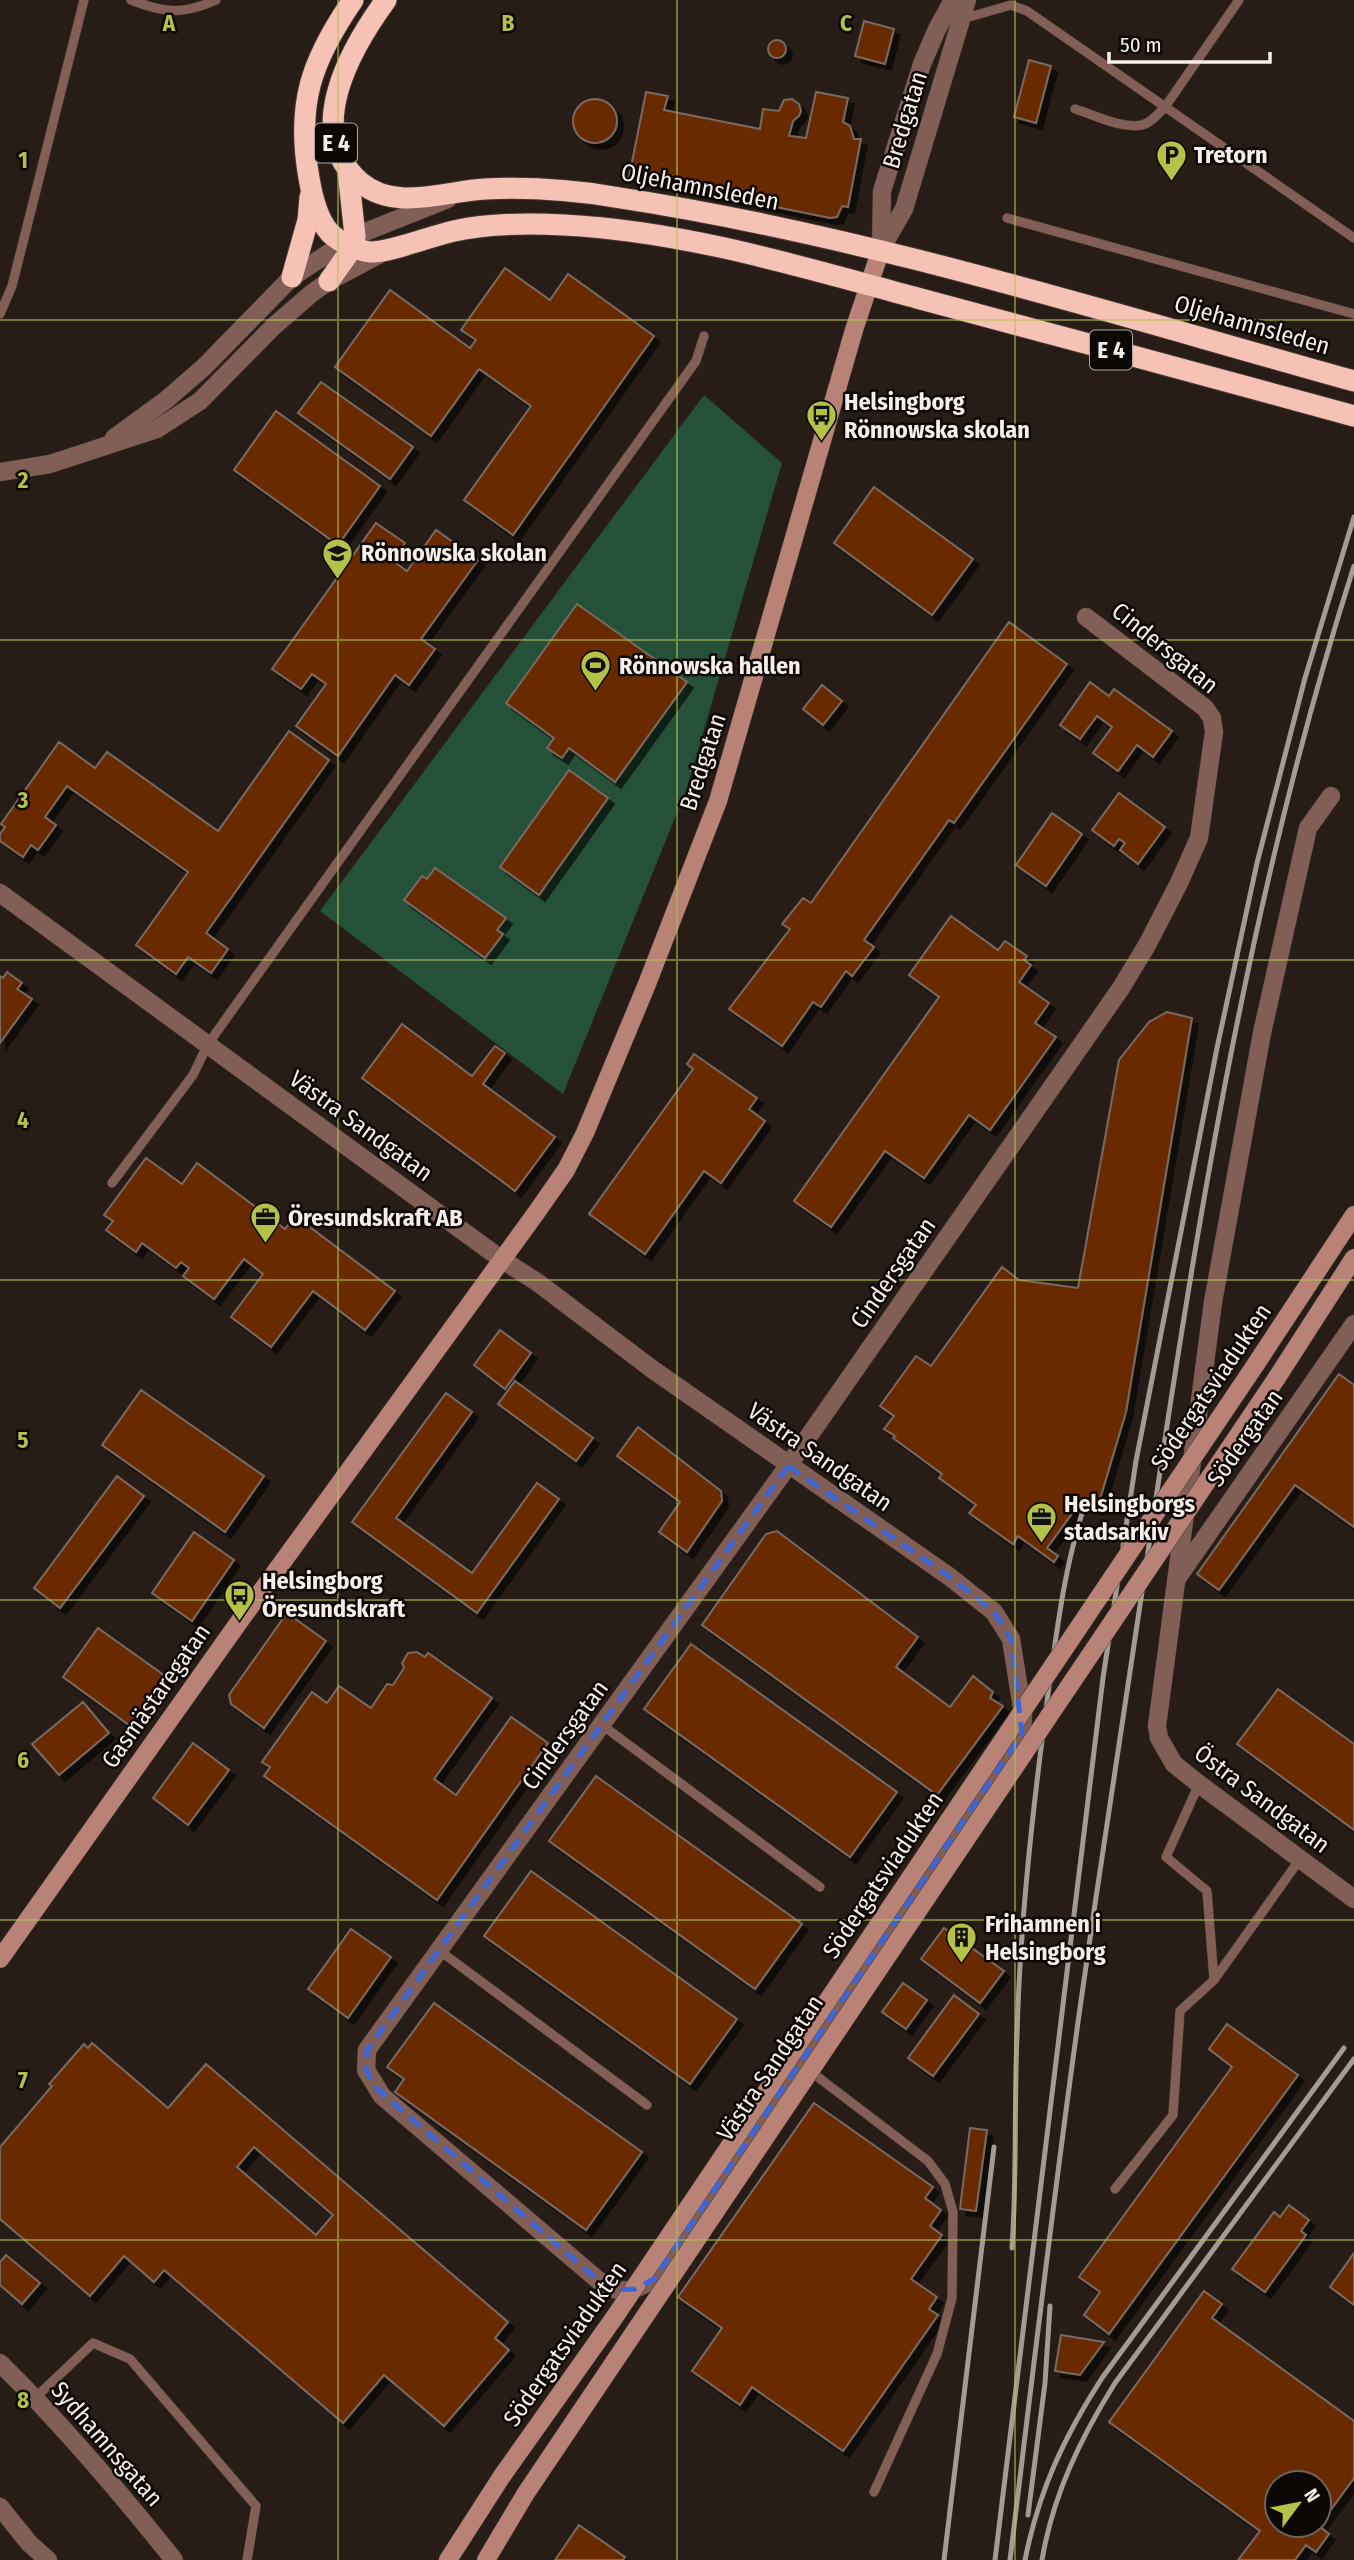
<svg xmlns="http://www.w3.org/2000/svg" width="1354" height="2560" font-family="'Fira Sans Condensed',sans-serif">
<defs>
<filter id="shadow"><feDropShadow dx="6" dy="6" stdDeviation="0" flood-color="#0009"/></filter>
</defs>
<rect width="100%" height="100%" fill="#271d16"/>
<polygon fill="#265139" points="704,395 782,463 687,788 563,1094 320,911"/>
<g fill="#6b2b01" stroke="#786a64" stroke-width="2" fill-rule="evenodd" filter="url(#shadow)">
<polygon points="864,21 894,29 885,64 855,56"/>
<circle cx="777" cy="49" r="9"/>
<polygon points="1029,60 1051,66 1036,123 1014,117"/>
<polygon points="646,92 668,96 664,110 760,129 763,109 779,111 784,100 792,99 799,104 801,111 799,116 793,121 789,136 806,138 816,92 848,98 843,122 850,126 854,139 861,139 848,207 842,206 837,217 830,218 629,177"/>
<circle cx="595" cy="121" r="22"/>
<polygon points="505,268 550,300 568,274 654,336 513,535 464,500 531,406 479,369 431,436 335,367 390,290 470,348 476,340 461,330"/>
<polygon points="321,382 413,447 390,479 298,413"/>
<polygon points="276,411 380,486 338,545 234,470"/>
<polygon points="874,487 973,559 932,615 834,543"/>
<polygon points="376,523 405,543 393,561 407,571 436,530 478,560 421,639 435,649 409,685 395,675 338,756 296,726 326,684 312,674 301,689 272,669"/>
<polygon points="577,604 687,682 615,782 569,748 562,758 547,748 554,738 506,703"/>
<polygon points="1009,622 1067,664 954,823 949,820 864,940 874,947 852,976 846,971 821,1007 813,1002 782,1046 729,1009 790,929 782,924 803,898 811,903"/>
<polygon points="1090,682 1109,696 1114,689 1172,731 1153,757 1137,745 1118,771 1093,753 1112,727 1097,716 1080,739 1060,725"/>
<polygon points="822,685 842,701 823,725 803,709"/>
<polygon points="289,731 329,760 206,933 228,949 211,973 188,957 176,974 136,945 188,872 67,786 45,817 56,825 38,850 31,845 23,857 0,841 0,834 5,827 1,824 59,742 95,768 107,752 218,831"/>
<polygon points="569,770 608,798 539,895 500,867"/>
<polygon points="1119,793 1165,827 1138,864 1120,850 1125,843 1119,839 1114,846 1092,830"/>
<polygon points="1052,813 1082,834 1046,886 1016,865"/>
<polygon points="435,868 506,918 497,930 503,934 485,958 404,900 422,876 427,879"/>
<polygon points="951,916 998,950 1005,941 1027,956 1024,960 1031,965 1019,982 1049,1003 1035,1023 1056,1037 990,1130 969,1115 924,1178 885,1151 831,1227 794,1201 939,997 909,975"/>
<polygon points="7,972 22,983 17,989 32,999 0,1043 0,976 3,978"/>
<polygon points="1167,1012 1192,1018 1126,1412 1097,1509 1079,1504 1047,1548 1058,1556 1054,1562 1018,1536 1013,1544 969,1513 976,1505 939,1478 942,1474 893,1438 895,1436 884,1429 894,1416 880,1406 916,1356 931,1366 1002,1267 1019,1280 1078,1288 1119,1060 1149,1022"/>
<polygon points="402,1024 472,1076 495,1046 505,1053 483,1084 555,1137 515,1191 362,1078"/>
<polygon points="694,1054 757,1098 749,1109 765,1121 721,1183 704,1171 645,1254 589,1214 693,1069 687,1064"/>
<polygon points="146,1158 182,1184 197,1163 285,1229 295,1216 395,1291 365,1330 313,1291 271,1347 231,1317 263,1274 244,1259 214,1299 183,1276 189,1268 181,1262 176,1268 142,1243 136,1252 106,1230 113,1221 104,1215"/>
<polygon points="500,1330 531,1353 505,1389 474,1365"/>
<polygon points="1339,1374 1354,1385 1354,1527 1295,1485 1219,1590 1197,1574"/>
<polygon points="515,1381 593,1438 576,1461 498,1404"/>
<polygon points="141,1390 264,1476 225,1532 102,1445"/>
<polygon points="446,1393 472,1412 396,1518 472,1573 537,1483 559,1499 477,1613 352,1522"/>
<polygon points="638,1427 721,1491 722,1501 687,1552 659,1532 680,1502 617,1456"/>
<polygon points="117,1476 144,1496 60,1608 34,1588"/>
<polygon points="777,1531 918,1637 896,1667 950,1707 973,1676 993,1692 990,1698 1003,1706 937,1795 702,1625 766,1534"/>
<polygon points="194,1532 234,1560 192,1621 152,1593"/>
<polygon points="287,1613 326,1641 264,1728 231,1704 229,1695"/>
<polygon points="98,1628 168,1678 133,1728 63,1677"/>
<polygon points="691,1644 897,1792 850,1857 644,1709"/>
<polygon points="417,1652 425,1657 428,1653 492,1698 434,1779 456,1795 511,1717 548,1743 437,1900 264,1776 270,1767 262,1762 312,1692 327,1703 339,1686 371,1708 387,1684 393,1685 404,1668 402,1663 408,1653"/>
<polygon points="1278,1689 1354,1744 1354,1830 1237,1744"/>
<polygon points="83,1702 109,1733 59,1775 32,1744"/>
<polygon points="193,1743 229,1770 188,1825 153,1798"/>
<polygon points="596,1776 802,1924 755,1989 549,1841"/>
<polygon points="531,1871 737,2019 690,2084 484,1936"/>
<polygon points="944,1928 1004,1971 980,2003 921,1959"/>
<polygon points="351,1929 391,1957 348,2018 308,1989"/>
<polygon points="903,1983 927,2000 906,2029 882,2012"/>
<polygon points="954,1995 979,2014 933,2076 908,2058"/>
<polygon points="434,2003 642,2152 586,2230 395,2092 404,2079 387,2067"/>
<polygon points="1227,2024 1298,2075 1109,2334 1084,2315 1100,2292 1079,2277 1232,2067 1209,2049"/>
<path d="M92 2043 168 2108 206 2064 508 2322 495 2338 509 2350 444 2426 384 2375 343 2423 164 2270 154 2282 124 2256 90 2296 0 2219V2147L52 2086 49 2084 84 2044 88 2048ZM254 2147 333 2215 316 2235 237 2167Z"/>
<polygon points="814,2103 933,2187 925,2198 941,2210 930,2226 942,2235 911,2279 937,2297 929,2309 938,2315 843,2451 752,2387 740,2405 692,2371 722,2328 678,2297"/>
<polygon points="970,2128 987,2130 976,2211 960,2209"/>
<polygon points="1289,2205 1309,2220 1301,2231 1306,2235 1265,2292 1232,2269 1274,2212 1280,2217"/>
<polygon points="1354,2253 1354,2305 1330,2287"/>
<polygon points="6,2255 40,2283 22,2304 0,2285 0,2262"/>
<path d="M1204 2291 1222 2304 1212 2318 1354 2421V2478L1319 2526 1329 2534 1316 2552 1306 2545 1295 2560H1238L1260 2531 1109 2422ZM1277 2483H1319V2525H1277Z"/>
<polygon points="1061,2335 1104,2342 1080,2375 1055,2371"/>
<polygon points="579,2525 625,2557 623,2560 555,2560"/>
</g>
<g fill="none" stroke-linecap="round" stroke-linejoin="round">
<defs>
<g id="lane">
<path d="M131 0C164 13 183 15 216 0"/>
<polyline points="962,19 1011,5 1027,11 1354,238"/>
<path d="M1075 109C1095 115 1121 129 1142 125 1151 123 1159 113 1165 107L1239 0"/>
<polyline points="1007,218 1354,314"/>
<polyline points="0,314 12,286 84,0"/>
<polyline points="112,1183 193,1075 208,1044 696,361 704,336"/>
<polyline points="602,1725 820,1887"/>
<polyline points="1199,1784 1166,1857 1207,1891 1214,1980"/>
<polyline points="440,1951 647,2105"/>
<polyline points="810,2071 928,2161 945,2184 953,2212 952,2298 937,2354 874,2492"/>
<polyline points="1115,2189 1173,2115 1180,2011 1214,1980 1300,1859"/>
<polyline points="35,2398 93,2343 130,2359 256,2506 247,2560"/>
</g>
<g id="street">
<polyline points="881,246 882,191 922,64 937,29 953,0"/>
<polyline points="881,249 904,209 967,0"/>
<polyline points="114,438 166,400 204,367 292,277 355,236 448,199"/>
<polyline points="0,472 50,464 157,429 200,401 274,326 312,293 329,281 384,252"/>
<polyline points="1331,796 1308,828 1262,1033 1213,1302 1157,1726 1159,1738 1174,1764 1199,1784 1354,1899"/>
<path d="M0 893 501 1259 537 1282 652 1369 950 1577 994 1612 1011 1639 1023 1714 1022 1734 670 2264C656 2278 635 2296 613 2289 608 2288 603 2283 598 2280L382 2096 366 2070 367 2050 788 1466 1121 988 1147 945 1179 883 1199 838 1214 732 1212 718 1205 708 1086 617"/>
<polyline points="1178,1577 1354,1324"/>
<path d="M0 2363C63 2425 119 2491 174 2560"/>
<polyline points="0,2507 29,2543 48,2560"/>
</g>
<g id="secondary">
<polyline points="1256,1364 1354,1215"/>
<polyline points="1276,1379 1354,1258"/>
<polyline points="0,1959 239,1622 536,1213 566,1170 585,1133 647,984 718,801 854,330 881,249"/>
<polyline points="448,2560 502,2476"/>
<polyline points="486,2560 526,2493"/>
</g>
<g id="highway">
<path d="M353 0C311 61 296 104 309 178 312 196 317 219 330 233 339 242 358 251 371 252 392 252 431 236 454 231 490 223 527 223 564 225 684 231 802 267 917 298 1063 337 1208 376 1354 416"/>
<path d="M386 0C351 48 302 132 360 182 395 212 445 191 485 189 527 187 572 190 614 197 865 235 1109 313 1354 381"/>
<polyline points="292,277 308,220 310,197"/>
<polyline points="329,281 353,247 355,236 348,171"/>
</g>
</defs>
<use href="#lane" stroke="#443a34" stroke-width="10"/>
<use href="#street" stroke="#443a34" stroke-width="19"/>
<use href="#secondary" stroke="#443a34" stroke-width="19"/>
<use href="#highway" stroke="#443a34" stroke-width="23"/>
<use href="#lane" stroke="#815f57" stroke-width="9"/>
<use href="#street" stroke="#815f57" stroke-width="18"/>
<use href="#secondary" stroke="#b98277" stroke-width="18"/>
<use href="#highway" stroke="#f6c2b6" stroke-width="21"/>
<g stroke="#a49b96" stroke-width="5">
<path d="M1012 2248C1017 2177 1014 2107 1017 2036 1020 1921 1033 1807 1048 1694 1057 1630 1064 1569 1084 1507"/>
<polyline points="1028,2515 1045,2383 1050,2306"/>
<polyline points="944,2560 994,2147"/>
<polyline points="995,2560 1103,1678 1136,1461 1217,1048 1257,863 1305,678 1354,517"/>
<path d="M1010 2560C1033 2371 1055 2183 1082 1994 1102 1853 1124 1712 1145 1572 1195 1233 1249 893 1354 566"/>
<path d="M1025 2560C1039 2490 1064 2437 1102 2378L1344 2048"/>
<path d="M1042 2560C1053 2495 1080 2439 1115 2383L1354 2059"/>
</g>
<defs>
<g id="secondary-bridge">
<polyline points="502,2476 614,2318 1256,1364"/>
<polyline points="526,2493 1276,1379"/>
</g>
</defs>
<use href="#secondary-bridge" stroke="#443a34" stroke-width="19" stroke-linecap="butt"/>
<use href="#secondary-bridge" stroke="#b98277" stroke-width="18"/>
</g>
<path fill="none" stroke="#3d66db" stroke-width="5" stroke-dasharray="14 9" stroke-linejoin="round" d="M788 1466 950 1577 994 1612 1011 1639 1022 1734 654 2279 635 2289 614 2290 598 2280 376 2088 366 2070 367 2050Z"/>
<path fill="none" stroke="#b4c24a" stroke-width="2" stroke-opacity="0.55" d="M338 0V2560M677 0V2560M1015 0V2560M0 320H1354M0 640H1354M0 960H1354M0 1280H1354M0 1600H1354M0 1920H1354M0 2240H1354"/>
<defs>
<symbol id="parking-pin" viewBox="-11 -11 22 30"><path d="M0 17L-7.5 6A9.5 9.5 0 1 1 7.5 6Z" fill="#b4c24a" stroke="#0d0806"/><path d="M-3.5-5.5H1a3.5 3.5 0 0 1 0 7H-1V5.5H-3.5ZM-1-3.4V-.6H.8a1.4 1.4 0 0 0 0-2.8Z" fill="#111"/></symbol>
<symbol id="bus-pin" viewBox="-11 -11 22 30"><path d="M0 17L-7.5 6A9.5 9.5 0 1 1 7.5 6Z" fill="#b4c24a" stroke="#0d0806"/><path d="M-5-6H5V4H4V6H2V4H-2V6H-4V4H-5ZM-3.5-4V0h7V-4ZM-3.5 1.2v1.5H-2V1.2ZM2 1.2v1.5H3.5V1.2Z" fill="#111"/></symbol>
<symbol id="school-pin" viewBox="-11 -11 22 30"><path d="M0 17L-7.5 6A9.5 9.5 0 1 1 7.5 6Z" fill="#b4c24a" stroke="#0d0806"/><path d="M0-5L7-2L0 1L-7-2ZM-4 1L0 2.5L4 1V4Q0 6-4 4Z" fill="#111"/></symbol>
<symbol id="stadium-pin" viewBox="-11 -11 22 30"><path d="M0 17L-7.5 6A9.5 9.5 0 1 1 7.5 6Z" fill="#b4c24a" stroke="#0d0806"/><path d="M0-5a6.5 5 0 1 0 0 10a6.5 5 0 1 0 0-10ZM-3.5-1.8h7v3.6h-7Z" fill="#111"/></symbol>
<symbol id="office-pin" viewBox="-11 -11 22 30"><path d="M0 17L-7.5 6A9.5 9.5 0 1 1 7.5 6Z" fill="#b4c24a" stroke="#0d0806"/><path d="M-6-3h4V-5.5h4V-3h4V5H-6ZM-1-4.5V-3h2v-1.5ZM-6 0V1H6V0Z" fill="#111"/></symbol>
<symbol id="building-pin" viewBox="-11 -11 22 30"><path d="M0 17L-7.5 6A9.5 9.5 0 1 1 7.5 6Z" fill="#b4c24a" stroke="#0d0806"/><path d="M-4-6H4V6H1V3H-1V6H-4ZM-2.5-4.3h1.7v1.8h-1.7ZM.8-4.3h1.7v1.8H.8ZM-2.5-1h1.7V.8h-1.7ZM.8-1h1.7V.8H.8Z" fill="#111"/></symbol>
</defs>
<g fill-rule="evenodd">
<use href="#parking-pin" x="1154" y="138" width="35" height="47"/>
<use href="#bus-pin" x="804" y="398" width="35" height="47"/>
<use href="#school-pin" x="320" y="536" width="35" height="47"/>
<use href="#stadium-pin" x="578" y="648" width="35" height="47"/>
<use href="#office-pin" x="248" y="1200" width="35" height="47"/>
<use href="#office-pin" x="1024" y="1500" width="35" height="47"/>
<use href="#bus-pin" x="222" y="1578" width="35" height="47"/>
<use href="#building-pin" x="944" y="1920" width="35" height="47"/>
</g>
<g text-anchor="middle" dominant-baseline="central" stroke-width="5" stroke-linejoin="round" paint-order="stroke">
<g fill="#0d0806" stroke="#afa9a5" stroke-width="2">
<rect x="315" y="123.5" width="42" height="39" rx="5"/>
<rect x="1090" y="330.5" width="42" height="39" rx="5"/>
</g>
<g font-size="23" font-weight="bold" fill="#f5eee9">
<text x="336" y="143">E 4</text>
<text x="1111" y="350">E 4</text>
</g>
<g font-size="24" fill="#f5eee9" stroke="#0d0806">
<text transform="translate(905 120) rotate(-73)">Bredgatan</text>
<text transform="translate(700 187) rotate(11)">Oljehamnsleden</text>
<text transform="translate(1252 325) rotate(16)">Oljehamnsleden</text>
<text transform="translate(1165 648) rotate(39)">Cindersgatan</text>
<text transform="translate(703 762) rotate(-72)">Bredgatan</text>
<text transform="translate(361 1126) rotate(36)">Västra Sandgatan</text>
<text transform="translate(893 1273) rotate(-55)">Cindersgatan</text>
<text transform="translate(1211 1387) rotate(-56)">Södergatsviadukten</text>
<text transform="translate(1245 1438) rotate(-55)">Södergatan</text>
<text transform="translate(820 1457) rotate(35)">Västra Sandgatan</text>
<text transform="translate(156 1696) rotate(-55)">Gasmästaregatan</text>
<text transform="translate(565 1735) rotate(-54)">Cindersgatan</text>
<text transform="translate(1262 1799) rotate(37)">Östra Sandgatan</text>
<text transform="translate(883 1875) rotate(-56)">Södergatsviadukten</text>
<text transform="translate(770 2068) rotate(-56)">Västra Sandgatan</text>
<text transform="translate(565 2344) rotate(-55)">Södergatsviadukten</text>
<text transform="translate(107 2444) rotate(49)">Sydhamnsgatan</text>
</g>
<g font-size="24" font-weight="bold" fill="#f5eee9" stroke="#0d0806" text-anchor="start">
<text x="1194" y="155">Tretorn</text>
<text x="844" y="402">Helsingborg<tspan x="844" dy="28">Rönnowska skolan</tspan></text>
<text x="361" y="553">Rönnowska skolan</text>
<text x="619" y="666">Rönnowska hallen</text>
<text x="288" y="1218">Öresundskraft AB</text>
<text x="1064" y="1504">Helsingborgs<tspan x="1064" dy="28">stadsarkiv</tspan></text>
<text x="262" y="1581">Helsingborg<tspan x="262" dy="28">Öresundskraft</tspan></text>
<text x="985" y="1924">Frihamnen i<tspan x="985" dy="28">Helsingborg</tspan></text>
</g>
</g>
<g font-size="23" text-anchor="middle" font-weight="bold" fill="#b4c24a" stroke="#0d0806" stroke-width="5" stroke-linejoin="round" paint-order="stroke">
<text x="169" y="31">A</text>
<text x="508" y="31">B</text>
<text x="846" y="31">C</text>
<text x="23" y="168">1</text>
<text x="23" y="488">2</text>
<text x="23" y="808">3</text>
<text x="23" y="1128">4</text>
<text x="23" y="1448">5</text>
<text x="23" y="1768">6</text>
<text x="23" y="2088">7</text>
<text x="23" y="2408">8</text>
</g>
<g transform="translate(1298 2504) rotate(58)"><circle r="33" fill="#0d0806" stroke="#6a6461" stroke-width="2"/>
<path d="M0-5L12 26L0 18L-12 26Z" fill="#b4c24a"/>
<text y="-10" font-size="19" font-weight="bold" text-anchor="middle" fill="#f5eee9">N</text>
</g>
<path d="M1109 52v10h161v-10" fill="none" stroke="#f5eee9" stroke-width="3.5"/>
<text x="1120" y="52" font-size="21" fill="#f5eee9" stroke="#0d0806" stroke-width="5" paint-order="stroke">50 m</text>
</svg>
